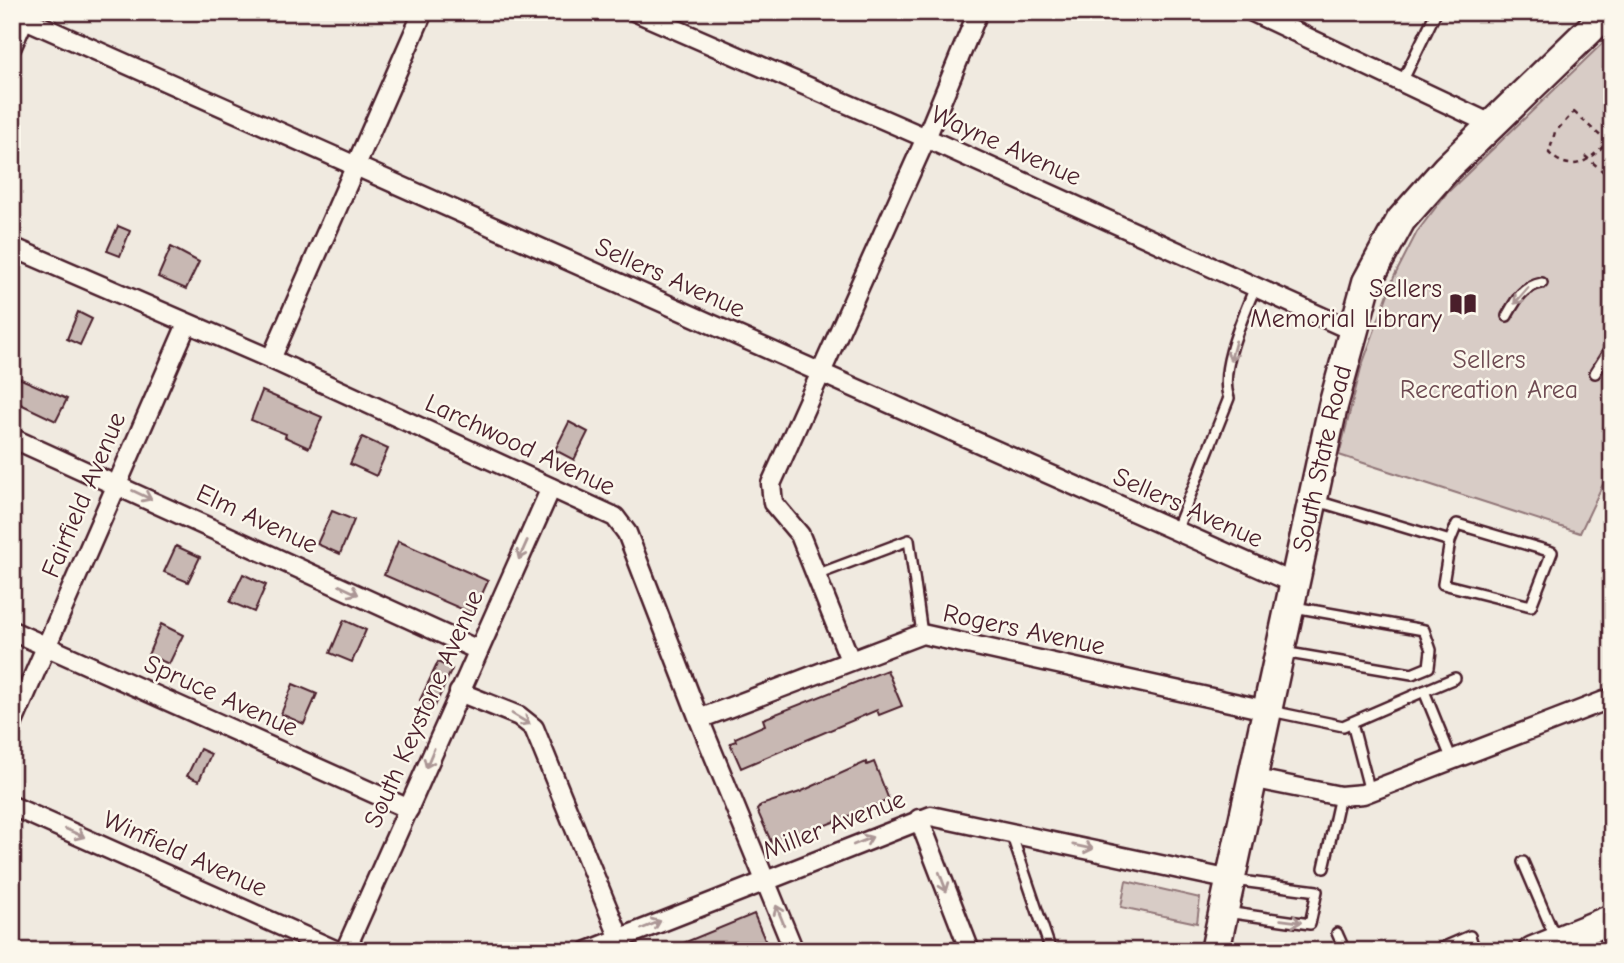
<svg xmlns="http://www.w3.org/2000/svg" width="1624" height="963" font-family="'Comic Neue',sans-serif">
<rect width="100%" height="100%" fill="#f0eae0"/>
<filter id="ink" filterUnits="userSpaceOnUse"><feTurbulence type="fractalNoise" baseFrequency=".0143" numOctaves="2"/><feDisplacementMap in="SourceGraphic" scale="14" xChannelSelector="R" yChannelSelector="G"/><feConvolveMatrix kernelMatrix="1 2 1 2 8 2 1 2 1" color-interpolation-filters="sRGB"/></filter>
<g filter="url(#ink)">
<g fill="#d8ccc6" stroke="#917678" stroke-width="2">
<polygon points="1612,34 1612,465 1580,533 1339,455 1361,368 1394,277 1417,232 1446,194"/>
<polygon points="1126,881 1200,898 1197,923 1121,907"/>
</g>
<g fill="#c8b8b3" stroke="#4a1f2b" stroke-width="2">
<polygon points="118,226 130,231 120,256 107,251"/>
<polygon points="171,247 199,262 186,289 158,277"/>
<polygon points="78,312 92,319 80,345 67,339"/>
<polygon points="12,375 67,399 56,421 12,400"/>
<polygon points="262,391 322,417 309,448 285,437 286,434 251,420"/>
<polygon points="569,422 588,432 574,460 555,450"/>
<polygon points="362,437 388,449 376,476 350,464"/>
<polygon points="332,511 354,520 340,554 317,544"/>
<polygon points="398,541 488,581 473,614 384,575"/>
<polygon points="176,546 200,557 188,582 164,572"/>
<polygon points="243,574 266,585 254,612 230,602"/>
<polygon points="344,620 366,630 352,662 330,653"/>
<polygon points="161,624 183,635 169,664 148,655"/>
<polygon points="438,662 452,669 435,706 420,700"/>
<polygon points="887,670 902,706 879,715 877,710 741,768 730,743 736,741 735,738 765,725 763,719"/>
<polygon points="293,684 317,694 304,724 281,714"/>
<polygon points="200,749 211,754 199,781 187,776"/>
<polygon points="866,762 867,765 874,762 889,800 773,846 757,810 761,805 800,792"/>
<polygon points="754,914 767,945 752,951 664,951"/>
</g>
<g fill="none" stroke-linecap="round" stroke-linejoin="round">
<defs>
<g id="service">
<polyline points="1402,82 1436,12"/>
<path d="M1507 316C1516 300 1522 287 1542 283"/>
<polyline points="1595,373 1612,346"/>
<polyline points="1317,501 1450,541 1457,524 1552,552 1531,606 1443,584 1450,541"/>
<path d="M1176 531 1229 398C1218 370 1244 315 1255 287"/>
<polyline points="816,575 909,540 922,634"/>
<polyline points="1283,652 1412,674 1429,667 1431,650 1424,630 1294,607"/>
<polyline points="1271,711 1343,726 1424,691"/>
<polyline points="1352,723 1370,792"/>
<polyline points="1452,760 1424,691 1455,678"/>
<polyline points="1011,833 1051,951"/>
<polyline points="1523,862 1555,937"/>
<polyline points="1324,868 1340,796"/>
<polyline points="1226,912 1310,924 1317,891 1233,880"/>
<polyline points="1337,933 1345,951"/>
<polyline points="1219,942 1242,951"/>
<polyline points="1435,951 1470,936 1475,951"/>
</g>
<g id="minor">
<polyline points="636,12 926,138 1353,331"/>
<polyline points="1253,12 1491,124"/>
<polyline points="25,19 1294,583"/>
<polyline points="12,46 27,12"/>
<polyline points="12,247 271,359 615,517 627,533 699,719 794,951"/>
<polyline points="271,359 423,12"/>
<polyline points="12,438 478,650"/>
<polyline points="12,631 409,809"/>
<polyline points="850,660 800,535 773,503 771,484 926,138 978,12"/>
<polyline points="459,692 519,716 534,728 625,951"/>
<polyline points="699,719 922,634 1266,710"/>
<polyline points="12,725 187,324"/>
<polyline points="1251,778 1340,796 1363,794 1612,698"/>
<polyline points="12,806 337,951"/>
<polyline points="919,819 970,951"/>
<polyline points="345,951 551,488"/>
<polyline points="588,951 931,816 1231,880"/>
</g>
<g id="primary">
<path id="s1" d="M1215 951 1333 406 1367 282 1401 220 1447 168 1608 12"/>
<polyline points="1533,951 1612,919"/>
</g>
</defs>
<use href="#service" stroke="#4a1f2b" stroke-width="14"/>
<use href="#minor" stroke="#4a1f2b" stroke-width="23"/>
<use href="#primary" stroke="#4a1f2b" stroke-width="33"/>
<g stroke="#4a1f2b" stroke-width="2.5" stroke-dasharray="5 5" stroke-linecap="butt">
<path d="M1574 112 1607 142C1590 161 1571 175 1549 153L1555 132Z"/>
<polyline points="1585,156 1612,179"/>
<polyline points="1609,258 1612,260"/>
</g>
<use href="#service" stroke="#fbf7ec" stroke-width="9"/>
<use href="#minor" stroke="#fbf7ec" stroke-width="18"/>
<use href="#primary" stroke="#fbf7ec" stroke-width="28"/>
</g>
<defs><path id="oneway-shaft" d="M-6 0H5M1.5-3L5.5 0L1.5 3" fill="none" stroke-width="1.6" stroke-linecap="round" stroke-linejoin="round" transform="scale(1.75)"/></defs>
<g stroke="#ab9695">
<use href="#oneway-shaft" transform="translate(1521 296) rotate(131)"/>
<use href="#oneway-shaft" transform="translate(1233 351) rotate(105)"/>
<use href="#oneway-shaft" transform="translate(142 495) rotate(25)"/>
<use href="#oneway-shaft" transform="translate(523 550) rotate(114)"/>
<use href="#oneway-shaft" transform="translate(349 590) rotate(25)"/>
<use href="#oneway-shaft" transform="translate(521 719) rotate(31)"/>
<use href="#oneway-shaft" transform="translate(430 758) rotate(113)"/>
<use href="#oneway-shaft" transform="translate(75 833) rotate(24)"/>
<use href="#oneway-shaft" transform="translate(863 841) rotate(-22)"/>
<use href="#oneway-shaft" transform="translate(1083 847) rotate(12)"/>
<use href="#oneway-shaft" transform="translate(943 882) rotate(69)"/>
<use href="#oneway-shaft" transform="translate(780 915) rotate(-112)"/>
<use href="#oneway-shaft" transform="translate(1291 921) rotate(8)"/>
<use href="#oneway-shaft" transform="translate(651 925) rotate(-22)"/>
</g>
</g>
<defs>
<symbol id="library-bare" viewBox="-9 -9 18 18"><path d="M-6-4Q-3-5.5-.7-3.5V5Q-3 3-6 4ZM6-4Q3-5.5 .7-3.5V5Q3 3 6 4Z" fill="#4a1f2b" stroke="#fbf7ec" stroke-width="2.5" paint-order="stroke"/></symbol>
</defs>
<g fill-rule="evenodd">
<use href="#library-bare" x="1444" y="285" width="38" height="38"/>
</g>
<g text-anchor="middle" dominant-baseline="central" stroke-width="5" stroke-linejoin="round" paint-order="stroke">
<g font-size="26" fill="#4a1f2b" stroke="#fbf7ec">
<text transform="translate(1006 146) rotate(24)">Wayne Avenue</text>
<text transform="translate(670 278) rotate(24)">Sellers Avenue</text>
<text transform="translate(520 445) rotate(25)">Larchwood Avenue</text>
<text stroke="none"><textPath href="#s1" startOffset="504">South State Road</textPath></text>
<text transform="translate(84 495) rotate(-67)">Fairfield Avenue</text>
<text transform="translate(1188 508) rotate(24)">Sellers Avenue</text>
<text transform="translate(257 519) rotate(25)">Elm Avenue</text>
<text transform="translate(1024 630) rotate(12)">Rogers Avenue</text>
<text transform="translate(221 696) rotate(24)">Spruce Avenue</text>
<text transform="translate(424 709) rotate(-66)">South Keystone Avenue</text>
<text transform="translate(834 825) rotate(-21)">Miller Avenue</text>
<text transform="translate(185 854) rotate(24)">Winfield Avenue</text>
</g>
<g font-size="26" fill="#4a1f2b" stroke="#fbf7ec" text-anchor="end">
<text x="1442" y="289">Sellers<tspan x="1442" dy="30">Memorial Library</tspan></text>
</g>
<g font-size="26" fill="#6e4a52" stroke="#fbf7ec">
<text x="1489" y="360">Sellers<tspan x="1489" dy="30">Recreation Area</tspan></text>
</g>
</g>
<rect width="1624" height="963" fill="none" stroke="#fbf7ec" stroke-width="42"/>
<rect x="21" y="21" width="1582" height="921" fill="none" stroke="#4a1f2b" stroke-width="2.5" filter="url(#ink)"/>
</svg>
